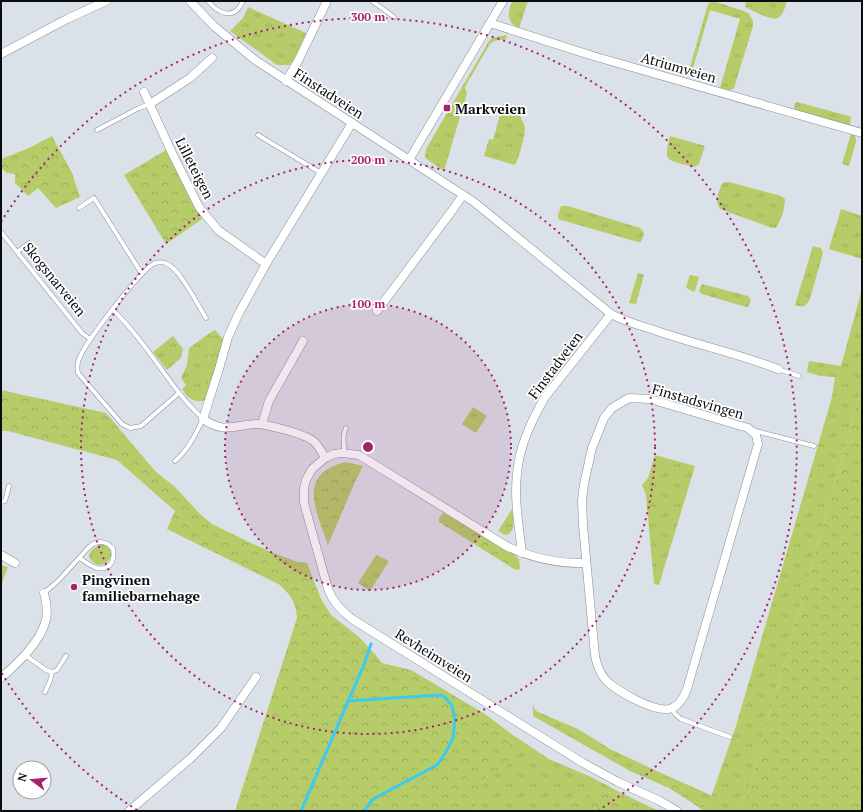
<svg xmlns="http://www.w3.org/2000/svg" width="863" height="812" font-family="'PT Serif',serif">
<defs>
<pattern id="grass-tufts" width="24" height="20" patternUnits="userSpaceOnUse"><rect width="24" height="20" fill="#b6cc69"/><path d="M3 7l-1-3M5 7V3M7 7l1-3M15 17l-1-3M17 17v-4M19 17l1-3" fill="none" stroke="#9bae5a"/></pattern>
<pattern id="forest-crowns" width="20" height="18" patternUnits="userSpaceOnUse"><rect width="20" height="18" fill="#b6cc69"/><path d="M2 6a3 3 0 1 1 6 0M12 15a3 3 0 1 1 6 0" fill="none" stroke="#9bae5a"/></pattern>
</defs>
<rect width="100%" height="100%" fill="#dae1e8"/>
<g fill="url(#grass-tufts)">
<path d="M513 1H528L519 28C506 23 507 11 513 1Z"/>
<path d="M713 1 744 11 749 14 753 21V26L734 88C729 92 726 90 720 88L740 19 710 10 693 68 690 67 708 4Z"/>
<path d="M746 1H787C785 6 784 15 778 18 771 21 752 10 745 7Z"/>
<polygon points="248,7 306,33 295,59 289,65 277,65 230,31 243,18"/>
<polygon points="506,35 507,36 506,39 494,41 490,44 466,85 465,88 467,93 444,171 425,158 426,149 489,41 492,38"/>
<polygon points="797,102 849,116 851,118 850,125 847,126 795,110 794,108 795,103"/>
<path d="M503 104 521 109C518 119 524 120 525 128 525 136 519 158 515 165L484 156 489 139 493 140Z"/>
<path d="M851 134C855 135 856 137 856 142L849 166 842 164Z"/>
<path d="M670 136 705 146 699 164 694 167C669 160 662 164 670 136Z"/>
<path d="M725 182H729L781 196 785 199C785 209 781 220 776 228H772L720 209C715 202 718 192 722 184Z"/>
<polygon points="561,206 568,206 640,228 643,231 644,234 641,242 638,242 561,220 558,219 558,215"/>
<polygon points="841,209 862,216 862,259 829,249"/>
<path d="M813 246 821 248 823 253 810 299C806 306 804 308 795 305Z"/>
<polygon points="638,273 644,275 636,304 629,303"/>
<polygon points="690,275 699,277 695,291 694,292 688,289 686,287"/>
<polygon points="702,284 748,296 751,300 748,307 746,307 702,294 699,291"/>
<polygon points="862,289 862,387 747,795 735,811 703,811 697,806 709,803 736,726 832,397 835,377 820,376 807,372 809,361 841,366"/>
<path d="M210 333C211 356 204 378 202 401 192 402 187 397 182 389L186 385 181 378 187 365 189 348Z"/>
<polygon points="173,336 183,349 181,358 167,370 153,352"/>
<polygon points="473,407 487,416 476,433 462,424"/>
<polygon points="655,455 695,466 659,585 654,584 646,495 642,485 648,478"/>
<path d="M512 509C513 517 516 528 509 534L505 535 498 531Z"/>
<path d="M102 544C126 552 98 578 89 556 91 549 95 547 102 544Z"/>
<polygon points="376,555 389,561 370,591 358,583"/>
<polygon points="533,704 535,710 538,712 578,729 610,749 659,772 669,788 630,771 533,716"/>
<polygon points="510,733 549,759 591,777 623,794 597,791 561,805 558,811 473,811 480,799 485,778 510,749"/>
</g>
<g fill="url(#forest-crowns)">
<polygon points="52,136 72,173 80,197 56,208 38,188 28,196 15,183 15,174 7,173 1,168 1,159 29,148"/>
<polygon points="166,150 202,219 166,244 124,175"/>
<path d="M215 330 223 339 215 371 205 400 202 401C204 378 211 356 210 333Z"/>
<polygon points="862,387 862,811 735,811 747,795"/>
<path d="M1 390 106 413 155 471 175 487 199 513 212 524 251 543 276 554 298 562 307 563 321 599 331 615 359 637 374 653 382 663 411 670 485 714 510 733V749L506 770C476 773 489 779 480 800 478 804 475 807 473 811H235L297 618C296 602 291 596 280 585L167 529 175 511 117 460 8 431H1Z"/>
<path d="M346 462 363 466 355 482 328 545C316 510 296 474 346 462Z"/>
<polygon points="444,513 516,556 519,559 520,568 518,570 514,569 439,522 439,518 442,514"/>
<polygon points="1,565 8,567 1,585"/>
<polygon points="659,772 715,797 709,803 697,806 669,788"/>
<polygon points="597,791 623,794 659,811 558,811 561,805"/>
</g>
<g fill="none" stroke-linecap="round" stroke-linejoin="round">
<g stroke="#3acaf2" stroke-width="3">
<polyline points="348,701 439,695 445,697 452,706 455,719 453,738 446,752 437,765 373,799 364,811"/>
<polyline points="301,811 365,662 371,644"/>
</g>
<defs>
<g id="service">
<path d="M208 1C219 14 234 21 243 1"/>
<polyline points="372,1 394,17"/>
<polyline points="97,130 139,108 150,104"/>
<polyline points="258,135 321,173"/>
<polyline points="79,208 94,198 142,274"/>
<polyline points="1,232 82,333 90,339"/>
<polyline points="17,252 29,243"/>
<path d="M113 310C139 335 158 366 180 394 187 403 195 411 203 419 195 435 189 449 175 461"/>
<polyline points="778,369 799,376"/>
<path d="M179 393 141 426 130 428 122 424 78 373C77 368 77 364 79 359 85 343 141 269 155 263 159 262 164 262 167 264 179 268 198 305 206 318"/>
<polyline points="752,430 814,446"/>
<path d="M344 453C345 441 341 439 346 428"/>
<polyline points="1,502 5,501 9,486"/>
<path d="M44 593 58 581 89 547C97 540 106 540 113 549 114 555 114 560 110 565 100 574 88 564 80 558"/>
<polyline points="25,655 46,670 52,672 57,670 66,656"/>
<polyline points="45,692 50,681 52,672"/>
<polyline points="672,708 675,714 681,719 730,737"/>
</g>
<g id="minor">
<path d="M190 1 214 26 255 60 474 202 611 314C624 321 638 325 651 329 693 344 737 353 778 369"/>
<polyline points="490,23 593,56 862,133"/>
<polyline points="1,54 67,19 106,1"/>
<polyline points="286,81 298,61 327,1"/>
<polyline points="144,92 172,153 199,207 218,230 266,264"/>
<polyline points="150,104 190,78 212,58"/>
<polyline points="409,160 503,1"/>
<polyline points="377,311 454,208 463,195"/>
<path d="M629 398 650 399 748 428 756 435 758 444 687 689C684 697 680 705 672 708 658 715 614 690 605 679 599 672 597 665 595 656L583 525 582 500 584 484 592 448 604 418 612 408Z"/>
<polyline points="262,424 269,401 303,341"/>
<path d="M325 458C322 452 318 444 312 440 303 434 267 424 256 424 234 425 224 434 203 419L219 369 228 337 239 313 266 264 352 123"/>
<path d="M522 553C519 527 514 500 517 474 519 446 532 420 545 397L611 314"/>
<polyline points="1,555 15,563"/>
<path d="M586 563C559 564 533 558 508 547L359 455 342 453 334 454 325 458 312 469 306 480 304 488V503L328 589C333 602 341 611 352 619L583 763 618 782 660 801 677 811"/>
<path d="M1 678C18 663 40 643 46 620 48 611 46 601 44 593"/>
<polyline points="129,811 191,758 221,728 256,677"/>
</g>
</defs>
<use href="#service" stroke="#8a9097" stroke-width="5"/>
<use href="#minor" stroke="#8a9097" stroke-width="9"/>
<use href="#service" stroke="#fff" stroke-width="4"/>
<use href="#minor" stroke="#fff" stroke-width="8"/>
</g>
<circle cx="368" cy="447" r="143" fill="#a6226e" fill-opacity=".12"/>
<g fill="none" stroke="#a6226e" stroke-width="2" stroke-dasharray="2 4">
<circle cx="368" cy="447" r="143"/>
<circle cx="368" cy="447" r="287"/>
<path d="M137 810A430 430 0 0 1 1 672M1 222A430 430 0 1 1 599 810"/>
</g>
<g fill="#a6226e" stroke="#fff" stroke-width="1.5">
<rect x="443" y="104" width="8" height="8" rx="2"/>
<circle cx="74" cy="587" r="4"/>
</g>
<g text-anchor="middle" dominant-baseline="central" stroke-width="3.5" stroke-linejoin="round" paint-order="stroke">
<g font-size="14" fill="#0a0d0f" stroke="#fff">
<text transform="translate(679 67) rotate(16)">Atriumveien</text>
<text transform="translate(329 93) rotate(33)">Finstadveien</text>
<text transform="translate(195 168) rotate(63)">Lilleteigen</text>
<text transform="translate(55 279) rotate(51)">Skogsnarveien</text>
<text transform="translate(555 365) rotate(-53)">Finstadveien</text>
<text transform="translate(698 401) rotate(16)">Finstadsvingen</text>
<text transform="translate(434 655) rotate(32)">Revheimveien</text>
</g>
<g font-size="14" font-weight="bold" fill="#0a0d0f" stroke="#fff" text-anchor="start">
<text x="455" y="108">Markveien</text>
<text x="82" y="579">Pingvinen<tspan x="82" dy="16">familiebarnehage</tspan></text>
</g>
</g>
<circle cx="368" cy="447" r="6" fill="#a6226e" stroke="#fff" stroke-width="2"/>
<g font-size="12" text-anchor="middle" font-weight="bold" fill="#a6226e" stroke="#fff" stroke-width="3.5" stroke-linejoin="round" paint-order="stroke">
<text x="368" y="21">300 m</text>
<text x="368" y="164">200 m</text>
<text x="368" y="308">100 m</text>
</g>
<rect width="863" height="812" fill="none" stroke="#0a0d0f" stroke-width="4"/>
<g transform="translate(32 780) rotate(286)"><circle r="19" fill="#ffffff" stroke="#9d9e9f"/>
<path d="M0-3L7 15L0 10L-7 15Z" fill="#a6226e"/>
<text y="-6" font-size="11" font-weight="bold" text-anchor="middle" fill="#0a0d0f">N</text>
</g>
</svg>
